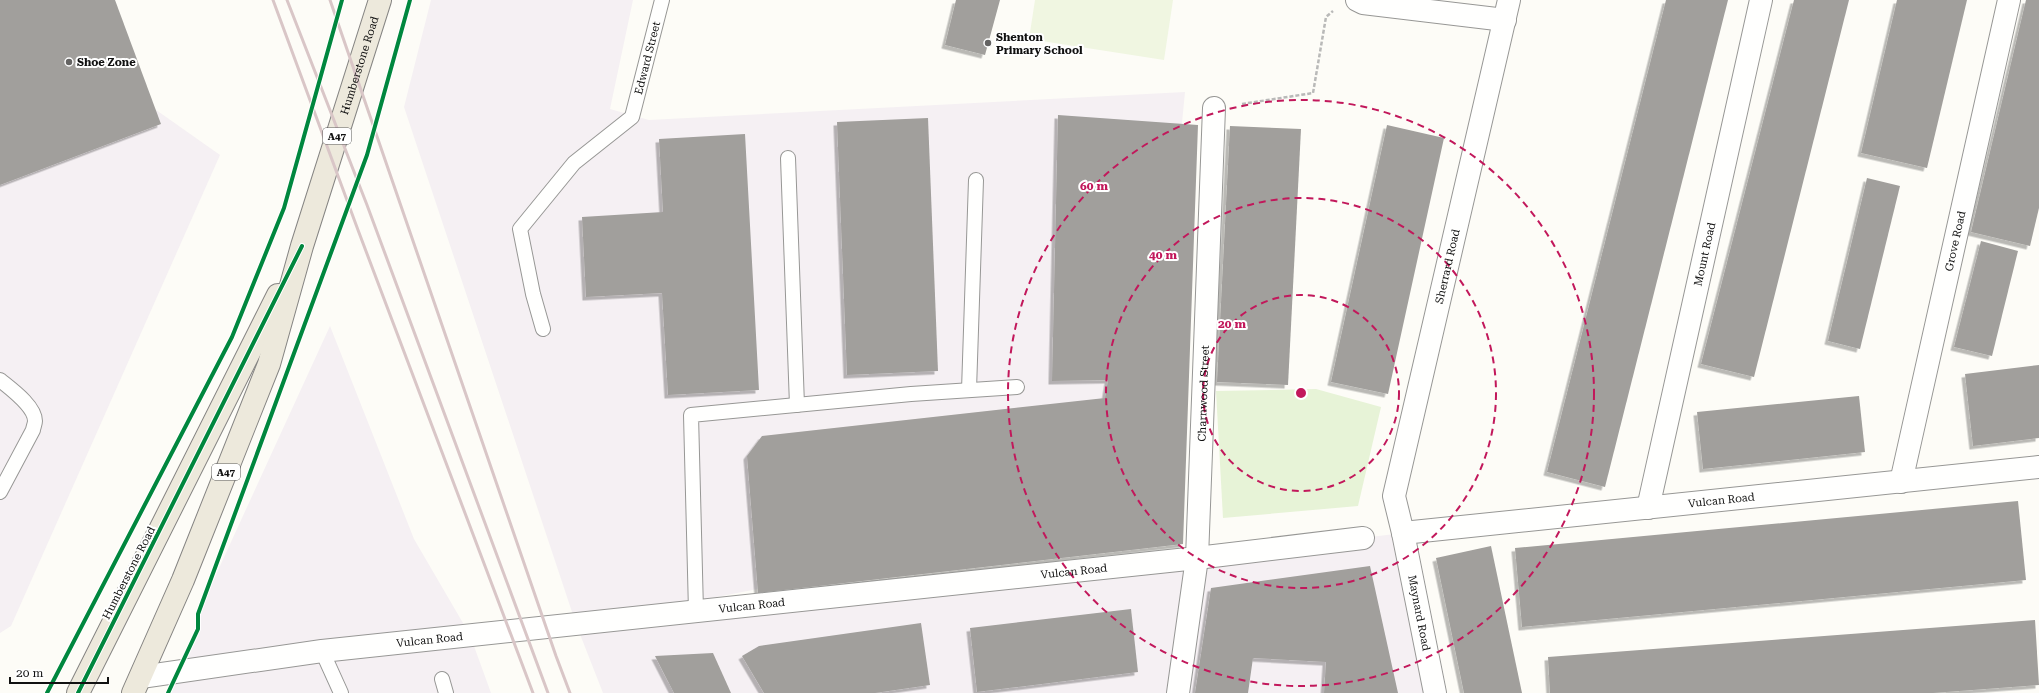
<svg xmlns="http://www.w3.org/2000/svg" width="2039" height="693" font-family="'Roboto Serif',serif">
<defs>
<filter id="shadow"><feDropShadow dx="-3.5" dy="3.5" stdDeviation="0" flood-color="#0004"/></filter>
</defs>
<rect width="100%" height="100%" fill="#fdfcf7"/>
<g fill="#f5f0f3">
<polygon points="0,0 220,155 11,626 0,633"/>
<polygon points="431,0 633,0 610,109 649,120 1185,92 1144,514 583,623 1197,558 1403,533 1436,693 603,693 576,624 404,107"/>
<polygon points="330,326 414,539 470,635 491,693 168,693 198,629 198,614"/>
</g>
<polygon fill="#e7f3d7" points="1316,389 1381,407 1358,506 1223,518 1216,391"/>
<polygon fill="#f0f6e1" points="1035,0 1173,0 1164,60 1029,39"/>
<g fill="#a19f9c" filter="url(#shadow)">
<polygon points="0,0 115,0 161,124 0,185"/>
<polygon points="956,0 1000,0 985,55 945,45"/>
<polygon points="1666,0 1728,0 1605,487 1547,472"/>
<polygon points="1794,0 1849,0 1754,377 1701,364"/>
<polygon points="1897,0 1967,0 1927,168 1861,153"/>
<polygon points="2026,0 2039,0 2039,208 2030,246 1971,232"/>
<polygon points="1058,115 1198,125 1183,544 758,593 747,456 762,436 1105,398 1108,380 1052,381"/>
<polygon points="928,118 938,371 847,375 837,122"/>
<polygon points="1387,125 1444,138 1388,394 1331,382"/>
<polygon points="1230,126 1301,129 1288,385 1217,382"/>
<polygon points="745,134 759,390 668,395 662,293 586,297 582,217 663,212 659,139"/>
<polygon points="1867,178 1900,186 1860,349 1828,341"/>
<polygon points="1981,241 2018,251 1992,356 1954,347"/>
<polygon points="2039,365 2039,438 1973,446 1965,374"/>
<polygon points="1859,396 1865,452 1703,469 1697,412"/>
<polygon points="2018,501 2026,580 1522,627 1515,548"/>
<polygon points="1491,546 1522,693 1464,693 1436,558"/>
<polygon points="1370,566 1398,693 1324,693 1326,662 1253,658 1248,693 1195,693 1211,588"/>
<polygon points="1131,609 1138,672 977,692 970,628"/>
<polygon points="2035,620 2039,685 1933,693 1550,693 1548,657"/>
<polygon points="921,623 930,685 875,693 764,693 742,656 759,646"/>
<polygon points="713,653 731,693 674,693 655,656"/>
</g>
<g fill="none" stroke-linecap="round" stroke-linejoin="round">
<defs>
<g id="service">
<polyline points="788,158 797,405"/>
<path id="s1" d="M543 329 533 294 520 229 574 163 632 117 662 0"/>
<path d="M0 380C11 389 35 406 35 421 35 424 33 428 33 430L0 492"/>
<polyline points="969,390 976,180"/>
<polyline points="696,611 691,415 911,394 1017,387"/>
<polyline points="322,651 341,693"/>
<polyline points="442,679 446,693"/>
</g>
<g id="minor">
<polyline points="1357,0 1363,3 1505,20"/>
<path id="s2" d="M1901 482 2009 0"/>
<path id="s3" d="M1648 508 1761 0"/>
<path id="s4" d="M1403 533 2039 467"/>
<path id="s5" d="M141 677 322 651 1197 558 1363 538"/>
<path id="s6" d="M1178 693 1197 558 1214 108"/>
<path id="s7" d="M1435 693 1403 533 1394 496 1509 0"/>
</g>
<g id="primary">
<polyline points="78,693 278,295"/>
<path id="s8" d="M133 693 183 580 269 364 302 246 380 0"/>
</g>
</defs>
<use href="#service" stroke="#979795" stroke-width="16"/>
<use href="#minor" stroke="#979795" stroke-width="24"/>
<use href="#primary" stroke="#858482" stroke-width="24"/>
<polyline stroke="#b9b9b8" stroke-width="2.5" stroke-dasharray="4 2" stroke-linecap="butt" points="1242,104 1313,93 1326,17 1333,11"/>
<use href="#service" stroke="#fffffe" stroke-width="14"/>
<use href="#minor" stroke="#fffffe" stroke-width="22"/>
<use href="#primary" stroke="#ede9dc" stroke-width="22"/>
<g stroke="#d9c6c7" stroke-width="3">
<polyline points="273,0 358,230 533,693"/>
<polyline points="287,0 367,205 548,693"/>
<polyline points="330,0 556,656 570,693"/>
</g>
<defs>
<g id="cycleway">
<polyline points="47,693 232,337 284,208 342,0"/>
<polyline points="78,693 302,246"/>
<polyline points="168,693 198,629 198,614 367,155 410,0"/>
</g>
</defs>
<use href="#cycleway" stroke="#fff" stroke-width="6"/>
<use href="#cycleway" stroke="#00873e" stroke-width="4"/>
</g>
<g fill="none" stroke="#c2185b" stroke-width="2" stroke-dasharray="7 5">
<circle cx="1301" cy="393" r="98"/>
<circle cx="1301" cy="393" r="195"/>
<circle cx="1301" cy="393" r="293"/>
</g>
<g fill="#646362" stroke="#fff" stroke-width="1.5">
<circle cx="988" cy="43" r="4"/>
<circle cx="69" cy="62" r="4"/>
</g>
<g text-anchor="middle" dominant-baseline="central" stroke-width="4" stroke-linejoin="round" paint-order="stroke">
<g fill="#fff" stroke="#585858" stroke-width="1">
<rect x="323" y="128" width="28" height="16" rx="3"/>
<rect x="212" y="464" width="28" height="16" rx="3"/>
</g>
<g font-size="10" font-weight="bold" fill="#111">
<text x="337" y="136">A47</text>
<text x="226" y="472">A47</text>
</g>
<g font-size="11" font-weight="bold" fill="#111" stroke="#fff" text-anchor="start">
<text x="996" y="37">Shenton<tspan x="996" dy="13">Primary School</tspan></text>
<text x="77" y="62">Shoe Zone</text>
</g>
<g font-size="11" fill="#111" stroke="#fff">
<text stroke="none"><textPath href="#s1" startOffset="323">Edward Street</textPath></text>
<text stroke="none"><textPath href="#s8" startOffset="668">Humberstone Road</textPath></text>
<text stroke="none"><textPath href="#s2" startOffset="247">Grove Road</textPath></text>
<text stroke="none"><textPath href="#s3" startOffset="260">Mount Road</textPath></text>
<text stroke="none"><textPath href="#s7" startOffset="437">Sherrard Road</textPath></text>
<text stroke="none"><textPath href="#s6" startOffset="301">Charnwood Street</textPath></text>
<text stroke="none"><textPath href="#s4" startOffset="320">Vulcan Road</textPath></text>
<text stroke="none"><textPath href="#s5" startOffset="939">Vulcan Road</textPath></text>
<text transform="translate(129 573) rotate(-63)">Humberstone Road</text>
<text stroke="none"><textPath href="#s5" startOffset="615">Vulcan Road</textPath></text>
<text transform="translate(1419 613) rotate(79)">Maynard Road</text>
<text stroke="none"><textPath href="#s5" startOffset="291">Vulcan Road</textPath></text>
</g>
</g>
<circle cx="1301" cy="393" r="6" fill="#c2185b" stroke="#fff" stroke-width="2"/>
<g font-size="12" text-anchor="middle" font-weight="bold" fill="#c2185b" stroke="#fff" stroke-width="4" stroke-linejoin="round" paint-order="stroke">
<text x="1094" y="190">60 m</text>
<text x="1163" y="259">40 m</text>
<text x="1232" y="328">20 m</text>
</g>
<path d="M10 677v6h98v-6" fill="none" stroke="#111111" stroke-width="2"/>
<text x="16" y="677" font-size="12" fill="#111111" stroke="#ffffff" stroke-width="3" paint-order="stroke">20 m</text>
</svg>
